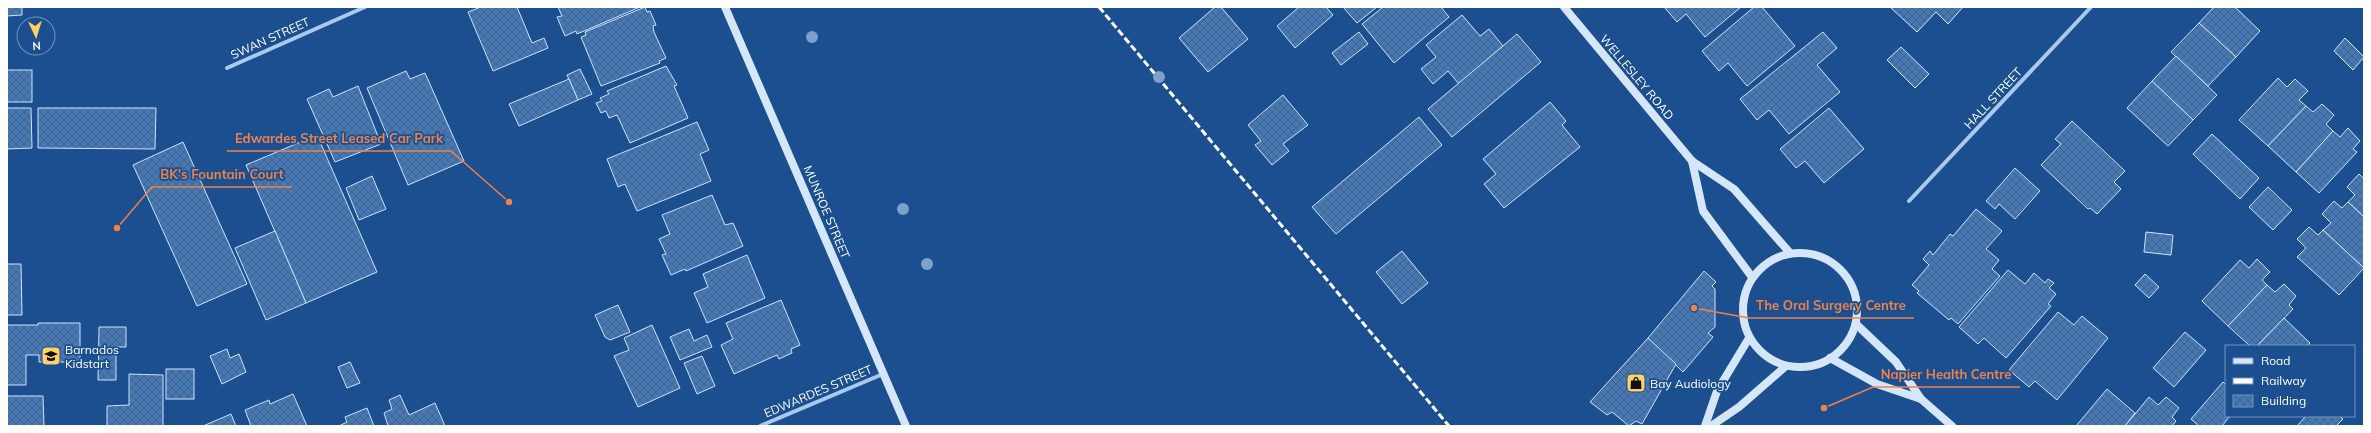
<svg xmlns="http://www.w3.org/2000/svg" width="2371" height="433" font-family="Mulish,sans-serif">
<defs>
<pattern id="building-cross-hatch" width="8" height="8" patternUnits="userSpaceOnUse"><rect width="8" height="8" fill="#4478b7"/><path d="M0 0l8 8M0 8l8-8" fill="none" stroke="#486282"/></pattern>
</defs>
<rect width="100%" height="100%" fill="#1b4f8f"/>
<g fill="url(#building-cross-hatch)" stroke="#cfe3fa">
<polygon points="7,7 22,7 22,15 7,16"/>
<polygon points="481,7 517,7 532,43 544,38 548,48 493,71 468,12"/>
<polygon points="558,7 640,7 577,34 576,31 565,36 557,17 562,16"/>
<polygon points="645,7 647,12 650,11 656,25 653,26 654,32 666,58 659,61 660,63 601,86 581,37 586,35 585,32"/>
<polygon points="1215,7 1221,7 1248,39 1208,72 1179,38"/>
<polygon points="1299,7 1326,7 1333,15 1295,48 1277,26"/>
<polygon points="1343,7 1377,7 1357,23"/>
<polygon points="1383,7 1441,7 1449,17 1394,63 1362,24"/>
<polygon points="1664,7 1741,7 1705,37 1686,14 1677,22"/>
<polygon points="1754,7 1762,7 1795,46 1747,86 1728,63 1719,71 1702,51"/>
<polygon points="1890,7 1963,7 1948,24 1936,12 1917,32"/>
<polygon points="2214,7 2235,7 2260,31 2236,57 2199,23"/>
<polygon points="1462,15 1480,36 1489,29 1503,46 1459,84 1448,71 1433,84 1421,69 1436,57 1426,45"/>
<polygon points="2199,23 2236,57 2208,86 2171,52"/>
<polygon points="1359,32 1368,44 1341,65 1332,53"/>
<polygon points="1823,32 1837,48 1817,65 1840,92 1789,134 1769,110 1757,120 1740,99"/>
<polygon points="1517,34 1541,62 1452,137 1428,109"/>
<polygon points="2345,38 2364,57 2353,70 2334,51"/>
<polygon points="1901,47 1929,74 1915,88 1887,60"/>
<polygon points="2176,56 2217,95 2193,120 2152,81"/>
<polygon points="666,66 677,85 674,86 688,118 630,143 617,115 609,118 606,111 601,113 596,103 602,101 600,98 609,94 607,91"/>
<polygon points="580,69 592,94 578,100 567,75"/>
<rect x="7" y="70" width="25" height="32"/>
<polygon points="406,71 410,79 425,73 464,161 408,185 367,88"/>
<polygon points="2278,78 2287,87 2295,79 2308,91 2299,100 2306,106 2268,146 2239,120"/>
<polygon points="569,79 578,100 519,126 509,104"/>
<polygon points="2152,81 2193,120 2168,146 2127,108"/>
<polygon points="358,86 381,144 335,162 307,99 329,89 333,97"/>
<polygon points="1283,95 1308,125 1283,144 1289,151 1272,165 1255,145 1261,141 1248,125"/>
<polygon points="1550,102 1566,121 1562,125 1580,147 1504,208 1484,184 1496,174 1483,159"/>
<polygon points="2322,104 2334,115 2326,124 2333,131 2296,172 2268,146 2306,106 2313,112"/>
<polygon points="7,108 31,108 32,148 7,149"/>
<polygon points="38,108 156,108 155,149 38,148"/>
<polygon points="1829,108 1864,149 1824,183 1805,161 1796,168 1780,149"/>
<polygon points="1419,117 1442,145 1336,234 1312,207"/>
<polygon points="2072,121 2125,171 2114,182 2121,189 2097,214 2090,208 2088,209 2041,165 2061,144 2055,139"/>
<polygon points="697,122 709,150 700,154 711,181 637,211 625,184 618,187 607,159"/>
<polygon points="2348,128 2360,141 2353,149 2357,152 2319,193 2296,172 2333,131 2340,137"/>
<polygon points="2212,134 2259,178 2240,199 2193,154"/>
<polygon points="317,135 377,272 306,303 246,165"/>
<polygon points="183,142 247,284 197,306 133,165"/>
<polygon points="2015,168 2040,191 2015,219 1999,204 1995,209 1986,201"/>
<polygon points="2359,174 2364,179 2364,217 2348,202 2355,195 2347,187"/>
<polygon points="372,176 386,209 359,220 346,188"/>
<polygon points="2268,187 2292,210 2273,230 2249,207"/>
<polygon points="712,195 725,225 733,223 743,246 686,271 685,269 671,275 662,255 666,254 659,239 670,234 662,215"/>
<polygon points="2334,201 2342,208 2348,202 2364,217 2364,268 2323,230 2331,223 2322,214"/>
<polygon points="1976,209 2002,231 1986,249 1999,260 1992,269 2000,276 1958,324 1951,318 1949,320 1917,293 1919,291 1912,285 1929,265 1923,259 1930,251 1933,255 1950,234 1953,236"/>
<polygon points="2309,227 2318,235 2323,230 2364,268 2339,295 2297,257 2306,248 2297,239"/>
<polygon points="275,231 306,303 266,320 235,248"/>
<polygon points="2146,232 2173,235 2171,255 2144,252"/>
<polygon points="1402,251 1428,283 1402,304 1376,272"/>
<polygon points="747,255 765,298 707,323 694,293 708,287 703,274"/>
<polygon points="2257,259 2270,272 2262,280 2267,285 2228,326 2202,301 2240,260 2249,268"/>
<polygon points="7,264 21,264 22,315 7,315"/>
<polygon points="2008,270 2025,284 2034,273 2045,283 2048,279 2054,283 2049,288 2056,294 2048,304 2051,306 2006,358 1984,338 1978,344 1959,327"/>
<polygon points="1704,271 1716,282 1712,286 1715,289 1715,327 1708,333 1713,337 1683,372 1648,338"/>
<polygon points="2145,274 2159,287 2149,298 2135,285"/>
<polygon points="2284,284 2296,296 2289,305 2293,309 2257,346 2250,346 2228,326 2267,285 2275,292"/>
<polygon points="781,300 800,345 791,349 792,353 779,359 777,355 734,374 721,345 733,339 726,323"/>
<polygon points="618,305 630,332 610,340 605,337 595,315"/>
<polygon points="2058,312 2074,325 2082,316 2108,338 2057,400 2035,381 2029,387 2009,370"/>
<polygon points="2284,318 2310,343 2307,346 2257,346"/>
<polygon points="38,323 80,323 80,362 39,362 39,355 26,355 26,385 7,385 7,325 38,325"/>
<polygon points="652,325 680,388 638,407 614,356 629,350 624,338"/>
<polygon points="99,327 126,327 126,347 116,347 116,380 98,380"/>
<polygon points="689,329 694,341 707,335 712,347 680,360 670,337"/>
<polygon points="2185,332 2206,350 2174,387 2153,368"/>
<polygon points="1648,338 1676,364 1642,424 1636,421 1629,426 1612,412 1607,415 1590,402"/>
<polygon points="227,349 230,358 239,354 246,372 222,384 210,356"/>
<polygon points="702,356 715,386 697,394 684,363"/>
<polygon points="350,362 360,383 347,388 338,367"/>
<rect x="166" y="369" width="28" height="30"/>
<polygon points="129,374 163,375 163,426 107,426 107,406 129,405"/>
<polygon points="2223,382 2226,385 2226,416 2230,416 2222,426 2199,426 2191,419"/>
<polygon points="2107,389 2135,413 2125,426 2076,426"/>
<polygon points="293,394 307,426 251,426 245,410 269,400 270,404"/>
<polygon points="400,395 409,415 435,403 445,426 388,426 384,413 392,409 389,400"/>
<polygon points="7,396 43,396 44,426 7,426"/>
<polygon points="2149,397 2158,405 2166,397 2179,408 2172,417 2176,421 2172,426 2125,426"/>
<polygon points="367,408 374,426 339,426 347,422 345,417"/>
<polygon points="231,414 236,426 203,426"/>
<polygon points="2306,416 2339,416 2343,419 2336,426 2297,426"/>
</g>
<g fill="none" stroke-linecap="round" stroke-linejoin="round">
<g stroke="#a9c9ee" stroke-width="4">
<polyline points="227,68 365,7"/>
<polyline points="1909,201 2091,7"/>
<polyline points="760,426 883,374"/>
</g>
<g stroke="#d6e6fa" stroke-width="8">
<polyline points="725,7 906,426"/>
<polyline points="1564,7 1692,161 1734,189 1790,253"/>
<polyline points="1692,161 1703,211 1752,277"/>
<circle cx="1800" cy="310" r="57"/>
<polyline points="1856,324 1896,362 1921,399 1952,426"/>
<polyline points="1830,358 1877,384 1921,399"/>
<polyline points="1705,426 1717,391 1749,338"/>
<polyline points="1711,426 1739,407 1786,366"/>
</g>
<polyline stroke="#fff" stroke-width="3" stroke-dasharray="7 3" stroke-linecap="butt" points="1099,7 1449,426"/>
</g>
<g fill="#7ea0ca">
<circle cx="812" cy="37" r="6"/>
<circle cx="1159" cy="77" r="6"/>
<circle cx="903" cy="209" r="6"/>
<circle cx="927" cy="264" r="6"/>
</g>
<defs>
<symbol id="school-square" viewBox="-11 -11 22 22"><rect x="-9" y="-9" width="18" height="18" rx="4" fill="#ffd166" stroke="#1b4f8f"/><path d="M0-5L7-2L0 1L-7-2ZM-4 1L0 2.5L4 1V4Q0 6-4 4Z" fill="#111"/></symbol>
<symbol id="shop-square" viewBox="-11 -11 22 22"><rect x="-9" y="-9" width="18" height="18" rx="4" fill="#ffd166" stroke="#1b4f8f"/><path d="M-5-2.5h2.3a2.7 3.5 0 0 1 5.4 0H5L5.5 6h-11ZM-1.5-2.5h3a1.5 2.3 0 0 0-3 0Z" fill="#111"/></symbol>
</defs>
<g fill-rule="evenodd">
<use href="#school-square" x="40" y="345" width="22" height="22"/>
<use href="#shop-square" x="1625" y="372" width="22" height="22"/>
</g>
<g text-anchor="middle" dominant-baseline="central" stroke-width="3.5" stroke-linejoin="round" paint-order="stroke">
<g font-size="12" fill="#fff" stroke="#1b4f8f">
<text transform="translate(270 38) rotate(-24)">SWAN STREET</text>
<text transform="translate(1637 77) rotate(50)">WELLESLEY ROAD</text>
<text transform="translate(1993 98) rotate(-47)">HALL STREET</text>
<text transform="translate(827 212) rotate(67)">MUNROE STREET</text>
<text transform="translate(818 391) rotate(-23)">EDWARDES STREET</text>
</g>
<g font-size="12" fill="#fff" stroke="#1b4f8f" text-anchor="start">
<text x="65" y="349">Barnados<tspan x="65" dy="14">Kidstart</tspan></text>
<text x="1650" y="383">Bay Audiology</text>
</g>
</g>
<path fill="none" stroke="#ee8249" stroke-width="1.5" d="M509 202L451 151H227M117 228L152 187H292M1694 308L1749 318H1914M1824 408L1873 387H2020"/>
<g fill="#ee8249" stroke="#1b4f8f" stroke-width="1.5">
<circle cx="509" cy="202" r="4"/>
<circle cx="117" cy="228" r="4"/>
<circle cx="1694" cy="308" r="4"/>
<circle cx="1824" cy="408" r="4"/>
</g>
<g font-size="13" text-anchor="middle" font-weight="bold" fill="#ee8249" stroke="#1b4f8f" stroke-width="3.5" stroke-linejoin="round" paint-order="stroke">
<text x="339" y="143">Edwardes Street Leased Car Park</text>
<text x="222" y="179">BK's Fountain Court</text>
<text x="1831" y="310">The Oral Surgery Centre</text>
<text x="1946" y="379">Napier Health Centre</text>
</g>
<rect width="2371" height="433" fill="none" stroke="#ffffff" stroke-width="16"/>
<rect x="2225" y="345" width="130" height="72" fill="#1b4f8f" stroke="#7695bc"/>
<rect x="2233" y="358" width="20" height="6" fill="#d6e6fa" stroke="#7695bc"/>
<text x="2261" y="365" font-size="12" fill="#ffffff">Road</text>
<rect x="2233" y="378" width="20" height="6" fill="#ffffff" stroke="#7695bc"/>
<text x="2261" y="385" font-size="12" fill="#ffffff">Railway</text>
<rect x="2233" y="395" width="20" height="12" fill="url(#building-cross-hatch)" stroke="#7695bc"/>
<text x="2261" y="405" font-size="12" fill="#ffffff">Building</text>
<g transform="translate(36 36) rotate(176)"><circle r="19" fill="#1b4f8f" stroke="#7695bc"/>
<path d="M0-3L7 15L0 10L-7 15Z" fill="#ffd166"/>
<text y="-6" font-size="11" font-weight="bold" text-anchor="middle" fill="#ffffff">N</text>
</g>
</svg>
